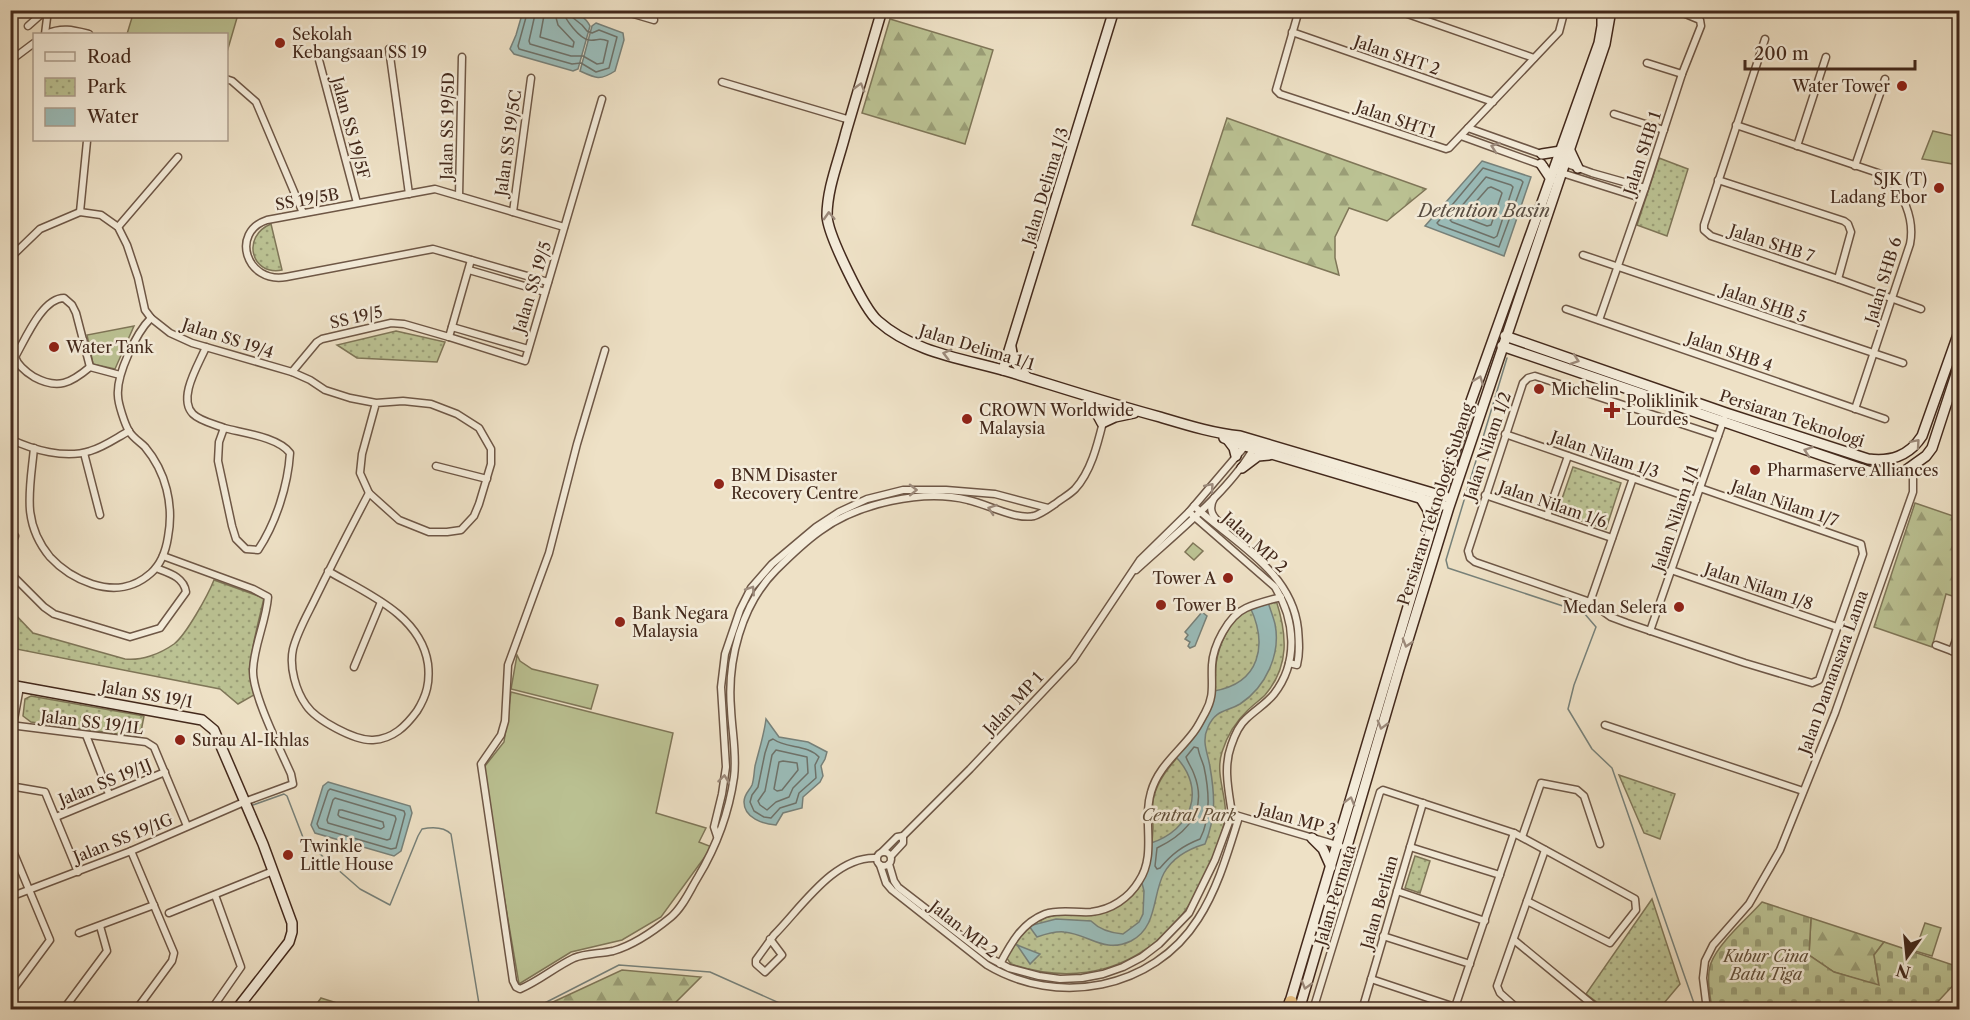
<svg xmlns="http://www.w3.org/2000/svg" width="1970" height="1020" font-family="'Libre Caslon Text',serif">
<defs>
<pattern id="forest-firs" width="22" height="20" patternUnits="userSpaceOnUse" patternTransform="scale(1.5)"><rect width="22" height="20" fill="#bbc293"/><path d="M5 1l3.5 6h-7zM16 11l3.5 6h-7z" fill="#9a9e77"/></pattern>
<pattern id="cemetery-stones" width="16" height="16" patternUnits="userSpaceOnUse" patternTransform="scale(1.5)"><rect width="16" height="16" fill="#bbc293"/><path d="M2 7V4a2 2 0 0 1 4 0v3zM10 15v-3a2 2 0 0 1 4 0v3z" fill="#9a9e77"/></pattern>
<pattern id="park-dots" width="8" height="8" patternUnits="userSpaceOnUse" patternTransform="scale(1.5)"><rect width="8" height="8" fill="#bbc293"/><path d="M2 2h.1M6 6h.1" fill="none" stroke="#9a9e77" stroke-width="1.8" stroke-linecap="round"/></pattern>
</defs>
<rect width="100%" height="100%" fill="#eee1c6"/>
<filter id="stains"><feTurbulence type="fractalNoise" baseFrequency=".00333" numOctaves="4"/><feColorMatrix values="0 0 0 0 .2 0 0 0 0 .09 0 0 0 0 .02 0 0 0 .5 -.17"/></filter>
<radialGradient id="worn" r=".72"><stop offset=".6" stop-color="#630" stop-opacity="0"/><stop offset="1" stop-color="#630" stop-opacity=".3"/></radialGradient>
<g fill="#bbc293" stroke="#7f7658" stroke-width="1.5">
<polygon points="134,11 134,10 239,11 227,52 226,34 127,34"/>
<polygon points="1933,131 1959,137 1959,165 1922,159"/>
<polygon points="134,326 115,369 93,364 87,335"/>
<polygon points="1193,543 1203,551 1194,560 1185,552"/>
<polygon points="517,655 520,661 532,669 598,685 591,709 511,689"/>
<polygon points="511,692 673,733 656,813 706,828 699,842 712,847 661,917 622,940 571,952 519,984 484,780 485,766 504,742"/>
<polygon points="1925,923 1941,928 1932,956 1915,951"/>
<polygon points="321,998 356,1009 313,1009"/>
</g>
<g fill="url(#forest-firs)" stroke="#7f7658" stroke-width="1.5">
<polygon points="890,19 993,50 965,144 862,113"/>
<polygon points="1227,118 1426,189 1387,221 1349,208 1335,237 1335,258 1339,275 1192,225"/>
<polygon points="1915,503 1959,518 1959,598 1946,594 1932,647 1874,627"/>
<polygon points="1811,918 1884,942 1874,955 1879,986 1834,972 1809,955"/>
<polygon points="622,970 701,977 669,1009 538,1009"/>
</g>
<path fill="url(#cemetery-stones)" stroke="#7f7658" stroke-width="1.5" d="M1762 902 1811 918 1809 955 1834 972 1879 985 1874 955 1884 942 1959 967V979L1931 1009H1712C1710 995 1706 977 1711 963 1719 942 1747 919 1762 902Z"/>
<g fill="url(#park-dots)" stroke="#7f7658" stroke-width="1.5">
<polygon points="1659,158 1688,169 1667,236 1637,225"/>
<path d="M271 224 282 270C251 276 241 236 271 224Z"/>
<polygon points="396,331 445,342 437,362 357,358 337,345"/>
<polygon points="1573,467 1621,483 1606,529 1557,513"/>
<path d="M214 580 264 598C257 630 245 663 254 695L238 704 220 689 11 648 10 609 33 633 125 659C141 661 160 654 174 644 186 635 208 595 214 580Z"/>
<path d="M1276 600C1287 634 1290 666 1265 695 1260 700 1253 705 1248 710 1235 722 1227 736 1222 752 1214 777 1230 800 1224 824 1200 927 1120 1001 1011 964L1006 957C1017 930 1040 914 1069 914 1077 914 1085 915 1092 914 1112 912 1134 899 1143 881 1151 865 1152 845 1153 828 1153 817 1151 806 1154 796 1162 767 1188 751 1201 725 1207 715 1212 702 1214 691 1216 682 1215 673 1216 664 1219 644 1231 617 1250 607 1258 604 1268 603 1276 600Z"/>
<polygon points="31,696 144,716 140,737 31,722 23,716 25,699"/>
<polygon points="1619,775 1675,794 1660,839 1644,833"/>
<polygon points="1415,856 1430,861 1420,893 1405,888"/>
<polygon points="1652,899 1680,984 1659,1009 1606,1009 1586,994"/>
</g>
<g fill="#9abcb9" stroke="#77817a" stroke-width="1.5">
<path d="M523 11C544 10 579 3 590 26L578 69 573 71 514 54 510 49 516 35Z"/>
<path d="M596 23 623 33 624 40 615 71C600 81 595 78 580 71L592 26Z"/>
<polygon points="1482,161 1531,177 1504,256 1425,226"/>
<path d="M1268 602C1270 609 1273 616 1275 624 1281 654 1266 687 1240 704 1227 712 1216 709 1208 727 1201 742 1208 753 1210 767 1215 796 1216 817 1205 844 1188 849 1173 857 1164 873 1152 895 1158 927 1131 941 1104 954 1089 934 1064 932 1055 931 1046 934 1037 937L1029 926 1056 919 1091 921C1100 930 1110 933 1123 934L1139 922 1143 914 1144 891 1142 883 1150 857 1151 843C1191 830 1207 790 1176 757 1197 736 1204 719 1214 691 1260 683 1268 645 1250 607Z"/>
<polygon points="1202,612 1207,616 1195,646 1190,648 1188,646 1190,642 1185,639 1188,635 1185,632"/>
<path d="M766 719 779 737 808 742 827 752 825 759 821 766 823 776 820 782 803 797 802 808 783 813 776 825C763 824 744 818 744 802 744 794 750 790 752 785 754 779 754 772 755 766 759 750 764 735 766 719Z"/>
<polygon points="328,782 410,806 412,813 401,851 394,856 315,833 311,825 323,786"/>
<polygon points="1017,945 1040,954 1030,964"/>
</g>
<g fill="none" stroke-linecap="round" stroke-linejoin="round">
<g stroke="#6e726a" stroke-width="1.5">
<polyline points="528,10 518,46 519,49 572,64 581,63 596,72 609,68 617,37 599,30 592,33 587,31 582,25 572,17 571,10"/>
<path d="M536 10 529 41 530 44 571 56H583L597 64 603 63 608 41C599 37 597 41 589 40 580 39 564 19 563 10"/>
<polyline points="545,10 540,37 573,47 574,42 558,25 554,10"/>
<polygon points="1483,168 1521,180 1523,182 1499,247 1439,225 1437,223"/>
<polygon points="1486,177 1511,185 1513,187 1497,236 1494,238 1452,222 1450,220"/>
<polygon points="1491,187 1500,191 1502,193 1491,225 1487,226 1466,218 1466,213 1488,188"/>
<path d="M773 739C787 749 807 744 819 757L815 765 816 778 799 793 796 803 780 808 771 818 764 817 754 811 750 802 752 795 758 787 765 753 769 741Z"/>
<path d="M1194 747 1198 748C1199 755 1202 760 1204 767 1209 790 1211 818 1200 839 1182 846 1172 854 1160 868L1157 869 1155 866 1157 848C1188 833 1208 810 1194 774 1192 768 1188 763 1186 757Z"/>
<polygon points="776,750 807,757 808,773 793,788 789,797 776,802 767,810 760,805 758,801 765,791 772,755"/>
<polygon points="783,761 797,763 798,770 782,790 777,791 774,789 779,762"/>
<polygon points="330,789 404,811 405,814 396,848 391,849 319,828 317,824 328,791"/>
<polygon points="335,798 395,816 396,819 390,839 387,840 328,823 327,820 333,800"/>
<polygon points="339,810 342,810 383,822 384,827 381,829 340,817 338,815"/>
</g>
<g stroke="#77817a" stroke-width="1.5">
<polyline points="1507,358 1446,560 1448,568 1584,613 1596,627 1574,685 1568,709 1592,749 1612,768 1696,1009"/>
<path d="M253 805 284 794 287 796 304 840 360 889 390 905 418 836 422 829C432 827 444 827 451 834L480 1010"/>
<polyline points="531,1010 619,965 710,972 795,1010"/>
</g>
<defs>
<g id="street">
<polyline points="620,10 654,20"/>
<polyline points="1299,10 1276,90 1280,94 1446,149 1449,148 1559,32 1564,13 1563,10"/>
<polyline points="1396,10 1534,58"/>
<polyline points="28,26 46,10"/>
<polyline points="1292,32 1493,102"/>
<polyline points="45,34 48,10"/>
<path d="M46 34C62 27 73 30 89 34"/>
<polyline points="1765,39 1704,225 1704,230 1711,236 1838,279 1921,309"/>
<polyline points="389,49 409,194"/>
<polyline points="319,60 357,203"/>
<polyline points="10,61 34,43"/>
<polyline points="1647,63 1682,74"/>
<polyline points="226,79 232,81 256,102 303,213"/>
<polyline points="722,82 850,120"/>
<polyline points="1614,114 1664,130"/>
<path d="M1736 125 1884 175C1903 191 1915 219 1910 244L1855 409"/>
<polyline points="1468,128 1544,155"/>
<polyline points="1461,136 1544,166"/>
<polyline points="1797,146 1826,57"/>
<polyline points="1562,162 1592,173 1645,188"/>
<polyline points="1855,166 1885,79"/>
<polyline points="1559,172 1641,198"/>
<polyline points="1718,180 1844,221 1848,224 1851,232 1838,279"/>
<polyline points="459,196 462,57"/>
<polyline points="80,212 87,141"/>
<polyline points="513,212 531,78"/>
<polyline points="118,227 178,157"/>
<polyline points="1583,255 1903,363"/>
<polyline points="10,258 40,229 80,212 101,215 118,227 127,245 138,278 145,310 151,318 170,333 192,343 292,372 310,380 325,390 350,398 376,403 403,401 431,404 457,414 479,428 491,449 491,464 479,504 474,516 461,530 447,532 429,532 399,520 369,493 360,473 362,454 376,403"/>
<polyline points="469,270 545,292"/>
<path d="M548 282 433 249 286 277C246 284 230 232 267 220L435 189 564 227"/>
<polyline points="1566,309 1885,419"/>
<polyline points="1599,320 1645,188 1682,74 1701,26 1700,20 1676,10"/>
<polyline points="452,327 528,349"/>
<polyline points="449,337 471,260"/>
<path d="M206 347C199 364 177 398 193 414 200 421 214 424 224 428"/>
<path d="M605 350 577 444 549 553 508 665 505 721 501 735 481 764 513 981 516 987 520 989C539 981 555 967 574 958 586 953 600 954 613 951 634 945 654 931 671 917 683 907 690 890 698 877 716 847 729 812 734 777 737 755 732 732 731 709 727 661 741 605 776 570 788 558 806 541 820 531 858 503 923 489 968 500 987 504 1015 520 1034 516 1041 514 1049 508 1055 504 1061 499 1069 495 1075 489 1095 467 1100 431 1108 403"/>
<path d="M10 357H15C18 366 26 372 34 377 58 390 71 383 90 367L120 375"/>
<path d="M15 357C25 340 42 298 64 298L72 305 76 313 90 367"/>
<polyline points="292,372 317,342 322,339 391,323 404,324 449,337 525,361 602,99"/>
<path d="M224 428C243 433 278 437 290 453 288 485 276 523 258 550L246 549 236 539 232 526 218 461 219 442Z"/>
<polyline points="1505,434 1696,500"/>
<path d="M10 439C33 450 65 459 90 451 104 447 116 438 129 431"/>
<path d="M34 448C30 490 21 522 50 557 62 570 74 578 92 584 114 591 133 589 151 573 161 564 166 550 168 537 174 505 166 472 145 447 140 442 132 437 129 431 125 425 118 403 118 396 116 375 136 333 151 318"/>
<polyline points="84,453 100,515"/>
<polyline points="436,466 487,479"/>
<polyline points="1700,488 1861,544 1863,554 1819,680 1812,683 1745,663 1627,623 1611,617 1590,602 1475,562 1470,558 1468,551 1523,383 1528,378 1535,376 1718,436"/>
<polyline points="1485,495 1612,538"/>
<path d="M1214 498C1206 513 1216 519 1226 529"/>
<path d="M1194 506C1233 542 1292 571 1298 629 1299 642 1300 653 1297 665L1289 663"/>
<path d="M1189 512 1275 587C1295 620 1299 662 1274 694 1266 704 1255 710 1246 719 1239 725 1234 737 1231 746 1223 768 1229 792 1232 814L1340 846"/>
<polyline points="1547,516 1568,456"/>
<polyline points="10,548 15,536"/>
<path d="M1136 570C1174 535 1230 491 1255 446"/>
<polyline points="1671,570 1837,627"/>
<path d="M328 571C366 593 421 615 428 664 430 682 427 695 417 711 406 726 393 739 373 740 355 741 316 720 306 705 296 691 289 667 293 649 297 633 306 617 313 603 331 566 350 529 369 493"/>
<path d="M10 573 44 607 54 614 130 637 160 628 186 592C184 577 169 573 156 568"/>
<polyline points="1590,602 1633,478"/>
<polyline points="1650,631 1724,419"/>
<polyline points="1936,645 1960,654"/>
<polyline points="1952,651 1960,629"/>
<polyline points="354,667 381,602"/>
<polyline points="10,725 146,742 154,747 187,826"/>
<polyline points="13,725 20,687"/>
<polyline points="1605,725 1803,791"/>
<polyline points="86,735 109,794"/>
<polyline points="10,786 45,792 78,872"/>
<polyline points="56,817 165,772"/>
<polyline points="717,836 714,827 722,794 726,767 721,687 725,654 740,610 751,588 772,564 816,527 839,512 867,499 903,490 946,490 995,494 1048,508"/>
<polyline points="1522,837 1541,783 1577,790 1584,796 1600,844"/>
<polyline points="10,844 50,940 10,994"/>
<polyline points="1410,847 1500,875"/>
<polyline points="131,851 174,953 172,961 136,1010"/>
<polyline points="883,851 897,837 903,836 970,769 1073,660 1140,560 1189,512 1246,445"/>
<circle cx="884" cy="859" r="7"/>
<polyline points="891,856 903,843 903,836"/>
<polyline points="889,864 894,881 898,887 990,958 1009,968 1039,976 1060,979 1082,978 1103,974 1123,967 1142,957 1159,944 1189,913 1215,860 1232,814"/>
<path d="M880 865 886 883 892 890 987 965C1057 1007 1153 990 1198 919 1218 888 1228 852 1239 817"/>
<polyline points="1397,891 1485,921"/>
<path d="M10 897 131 851 244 802 293 784 291 774C280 749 252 694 253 670 254 645 266 622 268 597L253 589 163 556"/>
<polyline points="169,913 273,871"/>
<polyline points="79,933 154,905"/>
<polyline points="1383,936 1470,964"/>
<path d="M770 939 782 955 765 972 756 964V960L774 935C801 908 834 856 876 858"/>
<polyline points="1514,940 1599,1010"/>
<path d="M1000 964C1011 943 1022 923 1045 914 1059 909 1076 913 1091 912 1111 910 1129 898 1139 881 1157 854 1142 821 1151 792 1158 767 1178 753 1193 733 1198 727 1201 720 1205 713 1215 695 1211 685 1212 665 1213 646 1228 616 1246 608 1257 603 1270 600 1281 597"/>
<polyline points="1371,979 1455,1007"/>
<polyline points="63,1010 107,951 100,926"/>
<polyline points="211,1010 241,967 215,895"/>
<polyline points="1313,1010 1380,792 1383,790 1514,833 1635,899 1636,910 1610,943 1527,901"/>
<polyline points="1362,1010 1423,803"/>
<polyline points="1454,1010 1514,833"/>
<polyline points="1519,1010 1500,993 1497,986 1545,850"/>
<polyline points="1707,1010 1703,978 1705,961 1713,945 1749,904 1780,850 1835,713 1913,492 1913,478 1916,465"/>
</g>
<g id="secondary">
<path d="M882 10C870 51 858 92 846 132 839 160 827 188 827 216 828 235 864 309 878 321 915 354 967 359 1013 373 1062 388 1111 404 1160 417 1187 425 1212 433 1240 436L1446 497"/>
<polyline points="1570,151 1578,168"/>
<polyline points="1542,154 1561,151"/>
<polyline points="1541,164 1551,179"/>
<path d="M1505 336 1726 413 1868 459C1891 462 1909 456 1922 436L1960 329"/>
<polyline points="1502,346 1868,471 1886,472 1905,471 1926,456 1932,448 1960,362"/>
<path d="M1011 347C1012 359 1018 367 1026 376"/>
<polyline points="1003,370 1114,10"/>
<polyline points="1088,397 1102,423 1115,417 1134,413"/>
<polyline points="1224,438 1245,446 1443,505"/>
<polyline points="1228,440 1234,448 1236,456"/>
<polyline points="1242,468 1258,456 1269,455"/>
<polyline points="1420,497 1428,510 1431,524"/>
<polyline points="10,685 202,720 214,730 263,844 292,923 292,932 289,942 236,1010"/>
<polyline points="1312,838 1323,849 1331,867"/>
<polyline points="1289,1005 1439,503 1471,401 1599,43 1602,26 1602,10"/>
<polyline points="1299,1010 1399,669 1449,507 1605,44 1611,10"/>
<polyline points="1957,1010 1960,1007"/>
</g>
<polyline id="highway" points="1289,1010 1291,1002"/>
</defs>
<use href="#street" stroke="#6e5746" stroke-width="9"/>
<use href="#secondary" stroke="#43291c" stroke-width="12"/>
<use href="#highway" stroke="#43291c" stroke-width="15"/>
<use href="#street" stroke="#f4ecda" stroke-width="6"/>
<use href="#secondary" stroke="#f4ecda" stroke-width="9"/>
<use href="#highway" stroke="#e7c083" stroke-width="12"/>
</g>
<defs><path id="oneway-chevron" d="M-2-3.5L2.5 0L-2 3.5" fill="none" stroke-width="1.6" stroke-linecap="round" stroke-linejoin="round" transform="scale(1.5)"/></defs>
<g stroke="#9c8a7b">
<use href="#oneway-chevron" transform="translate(860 87) rotate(-74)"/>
<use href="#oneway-chevron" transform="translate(1495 147) rotate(-161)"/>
<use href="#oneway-chevron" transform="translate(829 216) rotate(-93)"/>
<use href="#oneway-chevron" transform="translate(947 354) rotate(-165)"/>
<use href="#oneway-chevron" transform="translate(1575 360) rotate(19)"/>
<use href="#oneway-chevron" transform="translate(1479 380) rotate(-69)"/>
<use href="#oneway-chevron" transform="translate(1916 443) rotate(-49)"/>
<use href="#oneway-chevron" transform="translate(1808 451) rotate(-161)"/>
<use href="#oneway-chevron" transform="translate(1210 487) rotate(-49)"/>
<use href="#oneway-chevron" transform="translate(913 490) rotate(-1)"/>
<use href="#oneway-chevron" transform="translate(992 509) rotate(-161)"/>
<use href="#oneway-chevron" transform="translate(751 590) rotate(-57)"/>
<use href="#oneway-chevron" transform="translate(1407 643) rotate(107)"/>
<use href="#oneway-chevron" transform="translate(1382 725) rotate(106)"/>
<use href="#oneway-chevron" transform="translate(724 779) rotate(-83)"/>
<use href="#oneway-chevron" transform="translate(1350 801) rotate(-74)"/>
<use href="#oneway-chevron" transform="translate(1306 985) rotate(106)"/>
</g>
<g fill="#8f2418" stroke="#f4ecda" stroke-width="2">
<circle cx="280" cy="43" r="6"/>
<circle cx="1902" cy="86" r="6"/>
<circle cx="1939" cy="188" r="6"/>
<circle cx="54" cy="347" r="6"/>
<circle cx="1539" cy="389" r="6"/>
<path d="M1609 401h6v6h6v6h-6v6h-6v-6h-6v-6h6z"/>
<circle cx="967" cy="419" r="6"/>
<circle cx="1755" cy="470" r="6"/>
<circle cx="719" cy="484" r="6"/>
<circle cx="1228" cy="578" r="6"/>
<circle cx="1161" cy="605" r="6"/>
<circle cx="1679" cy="607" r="6"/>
<circle cx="620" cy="622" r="6"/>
<circle cx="180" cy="740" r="6"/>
<circle cx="288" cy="855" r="6"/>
</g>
<g text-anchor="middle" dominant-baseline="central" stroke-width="5" stroke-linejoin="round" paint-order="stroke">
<g font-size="16" fill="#43291c" stroke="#f4ecda" text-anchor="start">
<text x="292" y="34">Sekolah<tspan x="292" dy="18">Kebangsaan SS 19</tspan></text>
<text x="1890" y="86" text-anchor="end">Water Tower</text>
<text x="1927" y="179" text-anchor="end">SJK (T)<tspan x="1927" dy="18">Ladang Ebor</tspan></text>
<text x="66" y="347">Water Tank</text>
<text x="1551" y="389">Michelin</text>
<text x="1626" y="401">Poliklinik<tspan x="1626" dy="18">Lourdes</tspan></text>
<text x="979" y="410">CROWN Worldwide<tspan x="979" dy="18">Malaysia</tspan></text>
<text x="1767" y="470">Pharmaserve Alliances</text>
<text x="731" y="475">BNM Disaster<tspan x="731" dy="18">Recovery Centre</tspan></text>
<text x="1216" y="578" text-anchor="end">Tower A</text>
<text x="1173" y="605">Tower B</text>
<text x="1667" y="607" text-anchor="end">Medan Selera</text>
<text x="632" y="613">Bank Negara<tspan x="632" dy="18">Malaysia</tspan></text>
<text x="192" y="740">Surau Al-Ikhlas</text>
<text x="300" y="846">Twinkle<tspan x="300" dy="18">Little House</tspan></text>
</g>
<g font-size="16" fill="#43291c" stroke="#f4ecda">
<text transform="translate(1397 55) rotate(19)">Jalan SHT 2</text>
<text transform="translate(1396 119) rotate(19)">Jalan SHT1</text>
<text transform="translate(447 126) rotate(-89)">Jalan SS 19/5D</text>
<text transform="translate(351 128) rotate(75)">Jalan SS 19/5F</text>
<text transform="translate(508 143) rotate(-82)">Jalan SS 19/5C</text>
<text transform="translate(1642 153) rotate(-72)">Jalan SHB 1</text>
<text transform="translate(1045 186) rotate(-73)">Jalan Delima 1/3</text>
<text transform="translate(307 199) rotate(-10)">SS 19/5B</text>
<text transform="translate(1772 243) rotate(18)">Jalan SHB 7</text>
<text transform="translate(1883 280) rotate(-73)">Jalan SHB 6</text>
<text transform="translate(532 287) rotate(-73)">Jalan SS 19/5</text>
<text transform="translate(1764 303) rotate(19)">Jalan SHB 5</text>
<text transform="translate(356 317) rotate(-13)">SS 19/5</text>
<text transform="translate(228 338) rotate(18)">Jalan SS 19/4</text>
<text transform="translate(977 347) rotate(17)">Jalan Delima 1/1</text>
<text transform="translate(1730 351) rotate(19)">Jalan SHB 4</text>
<text transform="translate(1792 418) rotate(18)">Persiaran Teknologi</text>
<text transform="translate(1487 446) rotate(-71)">Jalan Nilam 1/2</text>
<text transform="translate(1605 454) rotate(19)">Jalan Nilam 1/3</text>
<text transform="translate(1785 503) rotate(19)">Jalan Nilam 1/7</text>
<text transform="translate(1435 504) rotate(-72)">Persiaran Teknologi Subang</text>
<text transform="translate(1553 504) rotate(19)">Jalan Nilam 1/6</text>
<text transform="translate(1675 518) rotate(-71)">Jalan Nilam 1/1</text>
<text transform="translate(1255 542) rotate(42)">Jalan MP 2</text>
<text transform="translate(1759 586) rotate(19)">Jalan Nilam 1/8</text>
<text transform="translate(1833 672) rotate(-70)">Jalan Damansara Lama</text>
<text transform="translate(147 694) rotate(10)">Jalan SS 19/1</text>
<text transform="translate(1013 703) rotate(-47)">Jalan MP 1</text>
<text transform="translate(92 722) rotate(7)">Jalan SS 19/1L</text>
<text transform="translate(105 782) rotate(-22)">Jalan SS 19/1J</text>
<text transform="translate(1297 819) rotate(16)">Jalan MP 3</text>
<text transform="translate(123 838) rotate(-22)">Jalan SS 19/1G</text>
<text transform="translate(1335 895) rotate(-73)">Jalan Permata</text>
<text transform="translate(1379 902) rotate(-74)">Jalan Berlian</text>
<text transform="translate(964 929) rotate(38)">Jalan MP 2</text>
</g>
<g font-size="16" font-style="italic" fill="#614f3a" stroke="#f4ecda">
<text x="1189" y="815">Central Park</text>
<text x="1766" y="956">Kubur Cina<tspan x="1766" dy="18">Batu Tiga</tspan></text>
</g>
<g font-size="18" font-style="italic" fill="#594e43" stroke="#f4ecda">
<text x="1484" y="211">Detention Basin</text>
</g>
</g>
<rect width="1970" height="1020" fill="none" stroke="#eee1c6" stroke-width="36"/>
<rect x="12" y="12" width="1946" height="996" fill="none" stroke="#43291c" stroke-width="3"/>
<rect x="18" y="18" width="1934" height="984" fill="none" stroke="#43291c" stroke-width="1.5"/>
<rect x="33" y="33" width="195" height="108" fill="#f4ecda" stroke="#ad9e8e" stroke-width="1.5"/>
<rect x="45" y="52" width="30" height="9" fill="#f4ecda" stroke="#ad9e8e" stroke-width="1.5"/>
<text x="87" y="63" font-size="18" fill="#43291c">Road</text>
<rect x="45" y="78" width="30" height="18" fill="url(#park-dots)" stroke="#ad9e8e" stroke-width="1.5"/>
<text x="87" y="93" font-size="18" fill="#43291c">Park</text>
<rect x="45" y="108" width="30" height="18" fill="#9abcb9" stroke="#ad9e8e" stroke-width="1.5"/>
<text x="87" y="123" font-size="18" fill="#43291c">Water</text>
<g transform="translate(1907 957) rotate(195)" stroke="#f4ecda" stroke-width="4.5" paint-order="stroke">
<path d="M0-4.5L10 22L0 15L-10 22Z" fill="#43291c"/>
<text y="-9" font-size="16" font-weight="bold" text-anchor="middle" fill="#43291c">N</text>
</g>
<path d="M1745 60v9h170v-9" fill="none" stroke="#43291c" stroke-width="3"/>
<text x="1754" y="60" font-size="18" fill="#43291c" stroke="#f4ecda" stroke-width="4.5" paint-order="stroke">200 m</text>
<rect width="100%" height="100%" filter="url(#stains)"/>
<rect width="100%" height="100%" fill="url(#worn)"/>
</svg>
